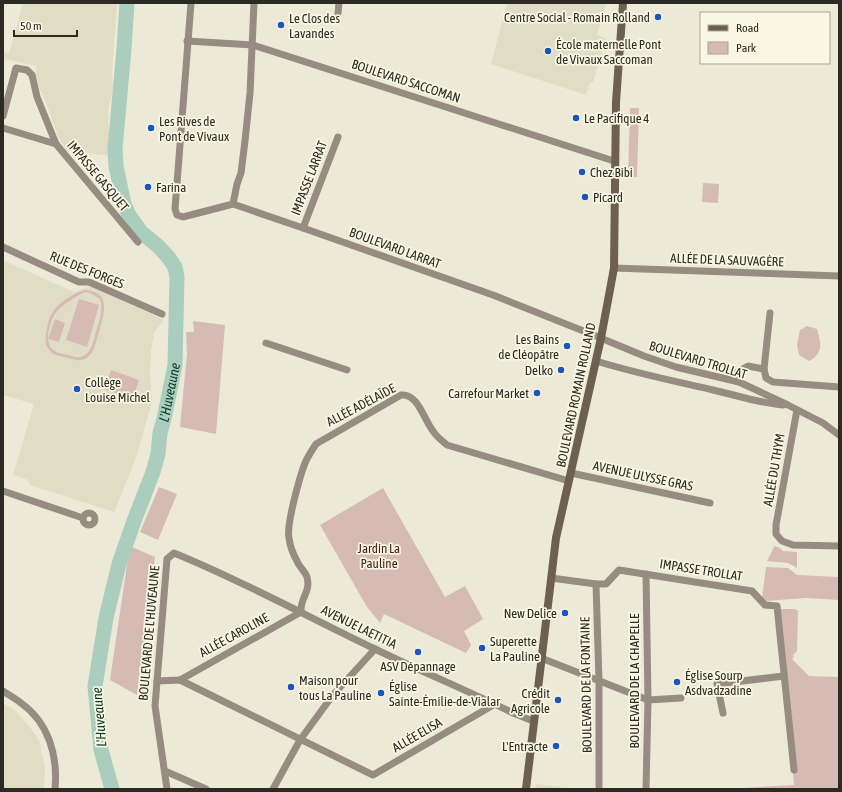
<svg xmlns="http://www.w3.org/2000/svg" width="842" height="792" font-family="'Asap Condensed',sans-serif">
<rect width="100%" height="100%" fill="#ecead7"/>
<g fill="#e0ddc4">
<polygon points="23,3 117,3 112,70 113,89 108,110 110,156 67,150 60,141 42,92 40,91 35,74 37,66 5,59 3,68 3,51 9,54"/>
<polygon points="507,3 606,3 597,35 606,38 593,83 590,82 586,95 491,64"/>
<polygon points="5,261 74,292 90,286 164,320 154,333 151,350 150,372 152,402 136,458 114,512 30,485 28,480 13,475 34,404 3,395 3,267"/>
<polygon points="3,703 16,711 29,726 39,740 45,767 44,789 3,789"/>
<polygon points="536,784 568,788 578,789 535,789"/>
</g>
<g fill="#d5bbb4" fill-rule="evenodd">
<polygon points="630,108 639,108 637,177 628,177"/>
<polygon points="703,183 719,184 718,203 702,202"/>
<path d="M85 290C112 292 104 314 99 332 96 340 95 351 88 357 81 362 76 360 68 358 62 356 55 356 51 352 44 345 45 338 47 329 48 324 49 317 53 312 59 302 74 293 85 290ZM85 292 90 293 100 299C104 311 99 321 96 332 94 339 92 350 86 354 81 359 75 357 69 355 63 354 56 353 52 349 44 341 50 319 57 311 64 304 76 296 85 292Z"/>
<polygon points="79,299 99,305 87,347 66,340"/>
<polygon points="55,319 65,323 59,342 48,339"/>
<polygon points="193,321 225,325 216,434 180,427 187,354 186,332 194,332"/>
<path d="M807 326 817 329C821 343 824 353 809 361L799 355 797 344 800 330Z"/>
<polygon points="111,370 139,380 133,398 105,390"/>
<polygon points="159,487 177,494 158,540 140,532"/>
<polygon points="383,488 445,597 465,586 483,619 464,631 471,645 466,653 384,614 380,623 367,607 320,525"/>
<polygon points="775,546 780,548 783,551 797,552 797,568 788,563 767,561 774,547"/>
<polygon points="132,547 155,557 137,695 110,680 128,558"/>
<polygon points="766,567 788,568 797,575 839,577 839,600 806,598 765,601 762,598"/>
<polygon points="780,609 795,609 798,611 797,651 793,655 794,657 792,659 809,676 839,677 839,789 725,789 794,785 793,773 797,772"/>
</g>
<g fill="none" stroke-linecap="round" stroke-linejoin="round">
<path stroke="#abcdbd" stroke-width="15" id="s1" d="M112 789 101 750 95 686 106 618 119 564 134 521 153 472 158 454 160 433 164 419 175 365 177 277 175 267 169 258 158 246 141 232 129 215 124 204 116 166 115 149 124 49 127 3"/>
<g stroke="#968c81" stroke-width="7">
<polyline points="191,3 175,209 177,215 183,217 233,204 303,228 493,295 591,334 644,356 676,367 739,382 788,405 823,423 839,435"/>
<polyline points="338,13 339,3"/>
<polyline points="187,41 253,45 614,161"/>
<polyline points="3,116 16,68 27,70 32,75 37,97 56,144 138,242"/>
<polyline points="3,128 56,144"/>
<polyline points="233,204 237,184 241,173 245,141 250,93 254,3"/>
<polyline points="303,228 338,137"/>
<polyline points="3,247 79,282 89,282 162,314"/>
<polyline points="614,268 839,276"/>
<polyline points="266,343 347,370"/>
<path d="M596 361C635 373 674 381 713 390 736 395 759 403 783 405"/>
<polyline points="764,369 766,378 773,382 839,387"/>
<polyline points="741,370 748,366 764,369 770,313"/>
<polyline points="728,379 732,375 741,370 739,382"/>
<polyline points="797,410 776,525 776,534 782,541 793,545 839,546"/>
<polyline points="571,473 710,503"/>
<polyline points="3,491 83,518"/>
<circle cx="89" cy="519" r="6"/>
<polyline points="551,578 596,584 606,584 619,570 752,591 765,605 777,606 794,770"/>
<polyline points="596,584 599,681 599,786"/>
<polyline points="541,658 648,700 681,698"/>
<polyline points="180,680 373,775 495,704"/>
<path d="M157 681 180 680 301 612C300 597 311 593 307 577 305 571 299 567 297 561 293 554 290 546 289 538 286 525 300 476 305 463 308 456 312 450 316 444L401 395C418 393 424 420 433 431 436 436 442 441 447 445L569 481"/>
<path d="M3 691C9 695 16 699 21 703 49 723 58 756 55 789"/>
<polyline points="723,713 717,684 784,676"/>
<polyline points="165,771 206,789"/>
<path d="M167 789 155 706 167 559 174 553C243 581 308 617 375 649 420 671 467 690 513 713L533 721"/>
<polyline points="273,789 300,740 333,695 375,649"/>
<polyline points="646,789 648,700 646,574"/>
</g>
<polyline stroke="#6e6051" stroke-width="8" points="526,789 556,538 601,338 614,268 616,102 623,3"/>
</g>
<g fill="#1a54c0" stroke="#f9f7e4" stroke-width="1.5">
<circle cx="658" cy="17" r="4"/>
<circle cx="281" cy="25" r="4"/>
<circle cx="548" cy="51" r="4"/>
<circle cx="576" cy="118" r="4"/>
<circle cx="151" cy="128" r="4"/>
<circle cx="582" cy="172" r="4"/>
<circle cx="148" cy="187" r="4"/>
<circle cx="585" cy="197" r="4"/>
<circle cx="567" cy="346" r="4"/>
<circle cx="561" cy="370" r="4"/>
<circle cx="77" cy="389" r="4"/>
<circle cx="537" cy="393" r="4"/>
<circle cx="565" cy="613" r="4"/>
<circle cx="482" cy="648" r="4"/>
<circle cx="418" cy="652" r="4"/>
<circle cx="677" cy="682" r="4"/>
<circle cx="291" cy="687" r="4"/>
<circle cx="381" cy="693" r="4"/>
<circle cx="558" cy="700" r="4"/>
<circle cx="556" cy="746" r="4"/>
</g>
<g text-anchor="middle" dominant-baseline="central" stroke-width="3.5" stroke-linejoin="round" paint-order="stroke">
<g font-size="13" fill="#2b2a23" stroke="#f9f7e4" text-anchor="start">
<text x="650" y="17" text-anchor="end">Centre Social - Romain Rolland</text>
<text x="289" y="18">Le Clos des<tspan x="289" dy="15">Lavandes</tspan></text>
<text x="556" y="44">École maternelle Pont<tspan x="556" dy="15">de Vivaux Saccoman</tspan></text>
<text x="584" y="118">Le Pacifique 4</text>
<text x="159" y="121">Les Rives de<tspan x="159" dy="15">Pont de Vivaux</tspan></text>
<text x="590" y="172">Chez Bibi</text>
<text x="156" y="187">Farina</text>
<text x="593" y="197">Picard</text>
<text x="559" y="339" text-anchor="end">Les Bains<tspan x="559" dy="15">de Cléopâtre</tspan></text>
<text x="553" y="370" text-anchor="end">Delko</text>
<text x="85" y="382">Collège<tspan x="85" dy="15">Louise Michel</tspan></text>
<text x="529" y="393" text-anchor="end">Carrefour Market</text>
<text x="557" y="613" text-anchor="end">New Delice</text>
<text x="490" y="641">Superette<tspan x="490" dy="15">La Pauline</tspan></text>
<text x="418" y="666" text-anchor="middle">ASV Dépannage</text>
<text x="685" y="675">Église Sourp<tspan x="685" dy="15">Asdvadzadine</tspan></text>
<text x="299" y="680">Maison pour<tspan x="299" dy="15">tous La Pauline</tspan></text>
<text x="389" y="686">Église<tspan x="389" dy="15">Sainte-Émilie-de-Vialar</tspan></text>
<text x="550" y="693" text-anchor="end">Crédit<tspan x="550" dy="15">Agricole</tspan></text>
<text x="548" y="746" text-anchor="end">L'Entracte</text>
</g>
<g font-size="13" fill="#2b2a23" stroke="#f9f7e4">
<text transform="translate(406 81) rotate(18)">BOULEVARD SACCOMAN</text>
<text transform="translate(98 176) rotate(50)">IMPASSE GASQUET</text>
<text transform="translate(309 178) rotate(-69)">IMPASSE LARRAT</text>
<text transform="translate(395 248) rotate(20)">BOULEVARD LARRAT</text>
<text transform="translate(727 260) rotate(2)">ALLÉE DE LA SAUVAGÈRE</text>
<text transform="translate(87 270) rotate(22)">RUE DES FORGES</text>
<text transform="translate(698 360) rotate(17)">BOULEVARD TROLLAT</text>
<text transform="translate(576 395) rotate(-78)">BOULEVARD ROMAIN ROLLAND</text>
<text transform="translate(361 405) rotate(-28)">ALLÉE ADÉLAÏDE</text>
<text transform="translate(774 470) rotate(-80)">ALLÉE DU THYM</text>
<text transform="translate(643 476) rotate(12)">AVENUE ULYSSE GRAS</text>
<text transform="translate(701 570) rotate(9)">IMPASSE TROLLAT</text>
<text transform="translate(359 627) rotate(26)">AVENUE LAETITIA</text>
<text transform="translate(149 633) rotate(-85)">BOULEVARD DE L'HUVEAUNE</text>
<text transform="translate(234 635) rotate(-29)">ALLÉE CAROLINE</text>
<text transform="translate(634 681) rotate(-90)">BOULEVARD DE LA CHAPELLE</text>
<text transform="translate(586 685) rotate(-91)">BOULEVARD DE LA FONTAINE</text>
<text transform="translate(417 735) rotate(-30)">ALLÉE ELISA</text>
</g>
<g font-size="13" fill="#4e2012" stroke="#f9f7e4">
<text x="379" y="548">Jardin La<tspan x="379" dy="15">Pauline</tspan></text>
</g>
<g font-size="14" font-style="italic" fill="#093928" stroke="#f9f7e4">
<text stroke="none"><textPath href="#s1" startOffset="409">L'Huveaune</textPath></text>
<text transform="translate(99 717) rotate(-95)">L'Huveaune</text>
</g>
</g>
<rect width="842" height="792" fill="none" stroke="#2b2a23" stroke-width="8"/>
<rect x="700" y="12" width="130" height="52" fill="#f9f7e4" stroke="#a7a597"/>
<rect x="708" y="25" width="20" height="6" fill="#6e6051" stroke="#a7a597"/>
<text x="736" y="32" font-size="12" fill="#2b2a23">Road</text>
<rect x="708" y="42" width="20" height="12" fill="#d5bbb4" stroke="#a7a597"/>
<text x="736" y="52" font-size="12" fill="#2b2a23">Park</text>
<path d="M14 30v6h63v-6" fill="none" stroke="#2b2a23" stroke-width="2"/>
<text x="20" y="30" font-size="12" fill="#2b2a23" stroke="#f9f7e4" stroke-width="3" paint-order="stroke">50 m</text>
</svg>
